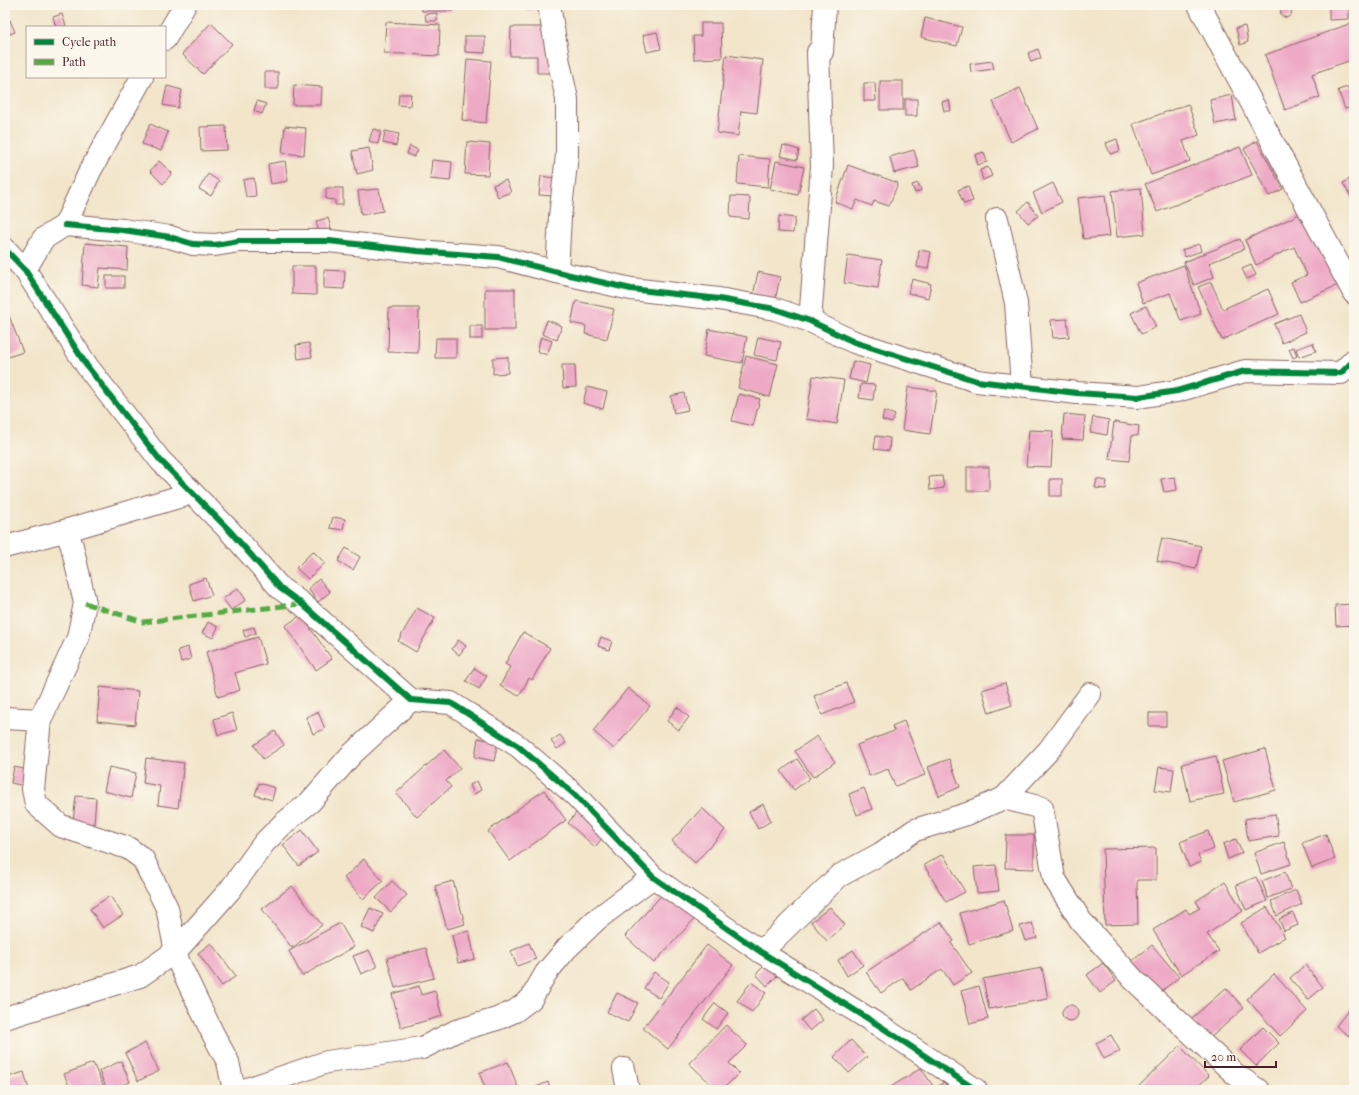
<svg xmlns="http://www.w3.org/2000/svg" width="1359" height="1095" font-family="'IM FELL French Canon',serif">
<rect width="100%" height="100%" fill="#fbf7ec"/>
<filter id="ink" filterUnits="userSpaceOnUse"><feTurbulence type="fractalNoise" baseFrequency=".025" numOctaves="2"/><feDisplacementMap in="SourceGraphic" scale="8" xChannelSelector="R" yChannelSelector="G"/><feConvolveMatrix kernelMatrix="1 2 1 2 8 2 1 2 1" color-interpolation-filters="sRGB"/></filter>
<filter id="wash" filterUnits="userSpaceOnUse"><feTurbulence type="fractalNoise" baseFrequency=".012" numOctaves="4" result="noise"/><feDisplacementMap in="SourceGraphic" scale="16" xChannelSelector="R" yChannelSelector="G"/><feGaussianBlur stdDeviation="0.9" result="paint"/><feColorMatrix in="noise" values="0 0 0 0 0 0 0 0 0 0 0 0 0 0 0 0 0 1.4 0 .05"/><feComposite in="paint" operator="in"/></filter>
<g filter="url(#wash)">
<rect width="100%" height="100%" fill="#f2e5ca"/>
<g id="blocks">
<g fill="#eea9c6">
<polygon points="422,5 451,5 452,11 422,11"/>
<polygon points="526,5 540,5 540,9 526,10"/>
<polygon points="1329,5 1349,5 1349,19 1329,20"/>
<circle cx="1286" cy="12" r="5.5"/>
<polygon points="437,13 437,21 426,21 425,14"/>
<polygon points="62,14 66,26 56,27 53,17"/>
<polygon points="925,18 962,27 957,46 921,37"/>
<polygon points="10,20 15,32 5,36 5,23"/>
<polygon points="386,22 440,25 439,56 384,53"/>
<polygon points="1354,22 1354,59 1312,74 1320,97 1285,110 1265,55"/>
<polygon points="211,23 232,44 203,74 182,54"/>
<polygon points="701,23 721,23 722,58 694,59 693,36 701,36"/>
<polygon points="1245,26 1248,42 1240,45 1236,28"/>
<polygon points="511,27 552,27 552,73 537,73 537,56 510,56"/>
<polygon points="657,32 661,49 647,52 643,35"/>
<polygon points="465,36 485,36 485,53 465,52"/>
<polygon points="1038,49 1041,58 1031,62 1028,53"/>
<polygon points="726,55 763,60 757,113 741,111 738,136 717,133"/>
<polygon points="467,59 491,61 486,123 462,120"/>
<polygon points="992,61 994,69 971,72 970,64"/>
<rect x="265" y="72" width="13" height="17"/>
<rect x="880" y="81" width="23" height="29"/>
<polygon points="864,83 875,83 876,101 864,101"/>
<polygon points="294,85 322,87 321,105 293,105"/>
<polygon points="1354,85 1354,106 1345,109 1338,90"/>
<polygon points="167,86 182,90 178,108 163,105"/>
<polygon points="1020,88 1038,129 1011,142 993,101"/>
<polygon points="399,94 411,94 410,106 398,105"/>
<polygon points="1232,95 1236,120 1215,124 1210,100"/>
<rect x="905" y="99" width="12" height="17"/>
<polygon points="949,100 951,111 944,111 942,102"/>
<polygon points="257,101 266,104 262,114 254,111"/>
<polygon points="1188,104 1199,135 1183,141 1190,161 1151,175 1133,124"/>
<polygon points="150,124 168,132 161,151 142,144"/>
<polygon points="226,126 227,150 201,151 200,127"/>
<polygon points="285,126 306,128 304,155 282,153"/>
<polygon points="373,129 381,131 378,144 369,141"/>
<polygon points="385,131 399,134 396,146 383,143"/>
<polygon points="1117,139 1120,151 1110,154 1106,143"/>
<polygon points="1257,141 1283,189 1269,196 1244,149"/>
<polygon points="467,142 490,144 488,175 465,174"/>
<polygon points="783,145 799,150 797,160 780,156"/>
<polygon points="410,146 418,150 414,157 407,154"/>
<polygon points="1240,147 1252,175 1157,212 1145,184"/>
<polygon points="369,148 373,170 357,174 352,151"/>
<polygon points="914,150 919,167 894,173 890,157"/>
<polygon points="984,152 987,162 978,165 975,155"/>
<polygon points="739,156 770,159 768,187 737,184"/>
<polygon points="432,160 452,162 450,181 430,179"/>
<polygon points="159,161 172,173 163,184 150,171"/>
<polygon points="285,161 288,181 271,184 268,164"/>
<polygon points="776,161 804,167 798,195 770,189"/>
<polygon points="848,165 898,183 889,206 874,201 872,206 857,200 853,209 835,202"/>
<polygon points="988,167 992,176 983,180 980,170"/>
<polygon points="208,174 219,181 211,196 199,189"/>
<polygon points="541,176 554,178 553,196 539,195"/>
<polygon points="1354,176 1354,202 1343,183"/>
<polygon points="254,178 256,196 246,197 243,180"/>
<polygon points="506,180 511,192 498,197 493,185"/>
<polygon points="918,183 921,190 915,193 912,185"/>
<polygon points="1053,183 1062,202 1042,212 1033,193"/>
<polygon points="968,186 973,201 964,204 958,190"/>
<polygon points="326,188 343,188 343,205 335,205 335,200 326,199"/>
<polygon points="1141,188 1145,234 1117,237 1112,191"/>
<polygon points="379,189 383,211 361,215 358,191"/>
<polygon points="1105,195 1110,236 1083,239 1078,198"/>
<polygon points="731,196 750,197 749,219 730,217"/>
<polygon points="1028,202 1038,216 1028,223 1018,211"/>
<polygon points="1306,211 1340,284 1300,302 1291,282 1307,275 1294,247 1256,265 1245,240"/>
<polygon points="779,216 795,218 793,233 778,232"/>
<polygon points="328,218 332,232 320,236 316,221"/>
<polygon points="1240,239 1244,249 1209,263 1214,277 1194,285 1184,262"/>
<polygon points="85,243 128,247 127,270 100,268 98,287 82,285"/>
<polygon points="1199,244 1201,251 1185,257 1182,250"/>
<polygon points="919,250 931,252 928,269 917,267"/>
<polygon points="848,255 882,260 878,288 844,283"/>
<polygon points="1184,265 1201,314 1181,321 1170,293 1143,303 1136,283"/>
<polygon points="1251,265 1256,275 1247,279 1242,269"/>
<polygon points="292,266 316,266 316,295 292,294"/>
<polygon points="324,270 345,271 344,289 324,288"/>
<polygon points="758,272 780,277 775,301 753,296"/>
<rect x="106" y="276" width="18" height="12"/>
<polygon points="912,279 931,284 928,298 908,293"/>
<polygon points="1211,282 1223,309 1268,289 1279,314 1222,340 1198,287"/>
<rect x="485" y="289" width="30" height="41"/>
<polygon points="576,301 614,309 607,339 585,334 586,326 571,323"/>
<polygon points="1146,306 1156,327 1141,334 1131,313"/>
<polygon points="5,308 6,308 23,352 5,358"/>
<polygon points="389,308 419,308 418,353 388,352"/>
<polygon points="1299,314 1306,332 1282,343 1274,324"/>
<polygon points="1067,319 1069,337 1053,338 1051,320"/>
<polygon points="547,320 562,326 557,340 542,334"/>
<rect x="470" y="326" width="12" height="13"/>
<polygon points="709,329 747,337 742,363 704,356"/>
<polygon points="541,337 552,341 547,355 537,351"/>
<polygon points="758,337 781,342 777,360 754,355"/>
<polygon points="436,338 456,338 456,358 435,358"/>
<polygon points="309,343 312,357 298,359 296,345"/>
<polygon points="1313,343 1316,351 1299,357 1296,349"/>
<polygon points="1294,347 1297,356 1293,358 1289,349"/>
<polygon points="746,356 778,364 770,397 738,388"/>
<polygon points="508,357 508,373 493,374 493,358"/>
<polygon points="853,361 870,365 866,383 849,379"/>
<polygon points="562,365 575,365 576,387 563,388"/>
<polygon points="813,376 844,380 837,424 806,419"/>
<polygon points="861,384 875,385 873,400 859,398"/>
<polygon points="587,387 607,392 603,409 583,403"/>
<polygon points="908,387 937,391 930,434 902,430"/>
<polygon points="684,393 688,410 674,413 671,396"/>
<polygon points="739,394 760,399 753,426 732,421"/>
<polygon points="884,411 895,415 892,423 882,420"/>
<polygon points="1064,414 1085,416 1083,440 1062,439"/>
<polygon points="1093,417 1109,420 1107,435 1090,432"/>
<polygon points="1114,422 1139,426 1138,436 1132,435 1129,461 1109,459"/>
<polygon points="1029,430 1053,431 1051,467 1026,466"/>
<polygon points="876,436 890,438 889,451 874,449"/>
<rect x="967" y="467" width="22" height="24"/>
<polygon points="942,476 944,488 930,490 929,477"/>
<polygon points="1175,477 1177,490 1164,492 1161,479"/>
<rect x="1050" y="479" width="12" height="17"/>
<polygon points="1097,479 1107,481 1106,489 1095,488"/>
<polygon points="333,517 345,519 343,530 330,528"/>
<polygon points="1162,538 1201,546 1196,569 1157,561"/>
<polygon points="346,548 360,557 353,570 338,561"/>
<polygon points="313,551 325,563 308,579 296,568"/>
<polygon points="206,578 212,595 194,601 189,584"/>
<polygon points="319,579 330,592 318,602 308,589"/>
<polygon points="238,588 246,600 231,610 223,599"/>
<polygon points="1354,604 1354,625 1336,626 1335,605"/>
<polygon points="417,608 435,618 416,652 398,641"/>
<polygon points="301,615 332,659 316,670 285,626"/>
<polygon points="208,622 218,627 213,638 202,633"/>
<polygon points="254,627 256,633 245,637 243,630"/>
<polygon points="523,632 550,648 532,680 529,678 519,696 500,686 510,667 505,664"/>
<polygon points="258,637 266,664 235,673 240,690 218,697 206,652"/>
<polygon points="601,637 612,641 609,650 598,646"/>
<polygon points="458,640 466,646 459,655 452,649"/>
<polygon points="188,647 191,659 181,662 178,650"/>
<polygon points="474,668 487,676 479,689 466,681"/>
<polygon points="846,683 854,702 822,715 814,696"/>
<polygon points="1005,683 1012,705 989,713 982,690"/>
<polygon points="100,687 138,691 135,725 97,721"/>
<polygon points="628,688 650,706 614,749 593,731"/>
<polygon points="677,707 689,717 679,730 667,721"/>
<polygon points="318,712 325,729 313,734 306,717"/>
<polygon points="232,713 237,730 218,735 214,719"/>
<rect x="1149" y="713" width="17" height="13"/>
<polygon points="904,721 925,775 895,786 888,769 869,776 857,745 894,731 892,726"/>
<polygon points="275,731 284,745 263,759 254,745"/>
<polygon points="560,735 566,743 557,749 551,741"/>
<polygon points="817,736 835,762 813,777 795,751"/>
<polygon points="478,738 498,742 494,761 475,757"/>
<polygon points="1265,749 1276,790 1234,802 1222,761"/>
<polygon points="444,750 460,768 446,781 451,787 417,817 396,793"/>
<polygon points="1216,756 1224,794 1190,801 1182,764"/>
<polygon points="146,758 184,763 178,808 158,805 160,786 143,783"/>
<polygon points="797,759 810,778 794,790 781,771"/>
<polygon points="949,759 960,787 939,796 928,767"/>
<polygon points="14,767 29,770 25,786 11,783"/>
<polygon points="109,767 136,773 131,798 104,791"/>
<polygon points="1159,767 1174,769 1171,792 1155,790"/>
<polygon points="477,781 481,790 474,794 470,785"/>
<polygon points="259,783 275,788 272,800 255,795"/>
<polygon points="864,788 872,809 857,815 849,794"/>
<polygon points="544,790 566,820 510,861 488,831"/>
<polygon points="76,796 96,798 94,824 73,821"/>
<polygon points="763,804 771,821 758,829 749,812"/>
<polygon points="581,807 608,831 595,847 568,823"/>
<polygon points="702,808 725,830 695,863 672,841"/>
<polygon points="1275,814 1279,836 1248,841 1245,819"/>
<polygon points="302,830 318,852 299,866 283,845"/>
<polygon points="1208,831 1214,849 1198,855 1201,862 1189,867 1180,842"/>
<polygon points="1326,834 1335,859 1312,868 1302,843"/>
<polygon points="1006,835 1034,835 1034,869 1005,868"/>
<polygon points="1236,839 1242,853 1228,859 1223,844"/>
<polygon points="1284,842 1291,864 1261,874 1254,853"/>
<polygon points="1156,848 1156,880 1137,880 1138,924 1105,925 1103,849"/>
<polygon points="943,854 965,892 946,902 924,865"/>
<polygon points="364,859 383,881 363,899 344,878"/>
<polygon points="996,865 999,891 977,893 974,867"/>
<polygon points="1285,872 1291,889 1268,898 1262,881"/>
<polygon points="1256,877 1267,901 1246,910 1236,885"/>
<polygon points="392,881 407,895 391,912 376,898"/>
<polygon points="453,881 465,924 447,929 435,886"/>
<polygon points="1225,882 1243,911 1207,934 1219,951 1181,975 1153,930 1186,909 1189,914 1200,908 1196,901"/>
<polygon points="292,886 322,925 292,948 262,909"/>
<polygon points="668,888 698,915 654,963 625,936"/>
<polygon points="1296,890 1302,904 1277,916 1271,901"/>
<polygon points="110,896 123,915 103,928 90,909"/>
<polygon points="1004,900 1013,931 969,944 960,913"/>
<polygon points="830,907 845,925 827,941 811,922"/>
<polygon points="1267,907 1285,937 1258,953 1241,923"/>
<polygon points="370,908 383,914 374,933 361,927"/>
<polygon points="1293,913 1298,925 1284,931 1279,919"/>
<polygon points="941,922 954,941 951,943 972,973 953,985 942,969 911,990 903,978 881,993 866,972"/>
<polygon points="340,923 354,947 302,976 289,951"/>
<polygon points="1032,923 1037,938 1025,941 1020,926"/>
<polygon points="469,931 475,959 458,963 452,935"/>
<polygon points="211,943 236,976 222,986 198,953"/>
<polygon points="529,943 536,959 517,966 511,951"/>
<polygon points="707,945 733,965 668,1049 643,1028"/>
<polygon points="1152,945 1179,977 1158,994 1131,962"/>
<polygon points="426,948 434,978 395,988 387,958"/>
<polygon points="369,950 377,967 361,974 353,956"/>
<polygon points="853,950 863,965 847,976 838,960"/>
<polygon points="769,961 780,973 767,986 756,974"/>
<polygon points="1103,963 1116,981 1100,993 1087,975"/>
<polygon points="1305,965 1323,987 1308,1000 1290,978"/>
<polygon points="1042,968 1048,999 989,1009 983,979"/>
<polygon points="654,972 669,982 659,998 644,988"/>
<polygon points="1274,974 1307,1011 1280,1036 1247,999"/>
<polygon points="751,982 766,993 752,1012 737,1001"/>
<polygon points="419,986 421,995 435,991 442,1016 401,1028 392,994"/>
<polygon points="979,986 988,1019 970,1024 961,991"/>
<polygon points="1226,988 1244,1008 1209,1039 1191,1019"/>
<polygon points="617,993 638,1003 628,1022 607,1012"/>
<polygon points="715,1003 728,1013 716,1029 703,1019"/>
<polygon points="1354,1003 1354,1040 1336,1026"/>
<circle cx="1070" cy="1013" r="8"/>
<polygon points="814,1009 823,1020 810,1031 801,1020"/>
<polygon points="726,1025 747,1045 729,1063 739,1073 722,1090 717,1090 689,1063"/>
<polygon points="1263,1027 1279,1043 1256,1066 1240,1050"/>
<polygon points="1111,1035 1120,1051 1104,1059 1096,1043"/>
<polygon points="851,1040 867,1057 849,1073 834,1057"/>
<polygon points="145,1043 159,1071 138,1081 125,1053"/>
<polygon points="1180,1046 1209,1076 1194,1090 1135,1090"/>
<polygon points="121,1061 130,1082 111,1090 107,1090 99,1071"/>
<polygon points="508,1062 519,1090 486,1090 479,1073"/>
<polygon points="93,1063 105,1090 71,1090 64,1074"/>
<polygon points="921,1068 933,1086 926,1090 886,1090"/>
<polygon points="24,1072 29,1090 7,1090 5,1078"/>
<polygon points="548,1082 551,1090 529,1090"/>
<polygon points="944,1082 950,1090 933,1090"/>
</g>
</g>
</g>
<g filter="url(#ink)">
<use href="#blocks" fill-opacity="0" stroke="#856463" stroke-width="1"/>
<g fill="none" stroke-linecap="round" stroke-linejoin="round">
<defs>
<g id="street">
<polyline points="549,5 558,58 567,99 567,155 560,217 557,272"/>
<polyline points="165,39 185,5"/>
<polyline points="997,219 1016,303 1022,386"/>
<polyline points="65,225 123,230 170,237 193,244 215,245 239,241 329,241 417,251 498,257 557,272 631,289 719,299 775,309 810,321 854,342 977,381 1077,393 1138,397 1177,391 1245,371 1341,373 1354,360"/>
<polyline points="5,249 25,270 87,366 160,460 229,530 280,588 302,604 411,700 451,703 518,746 575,795 653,877 761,952 880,1026 976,1090"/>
<polyline points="25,270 43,239 65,225 90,171 142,77"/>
<polyline points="810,321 822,166 818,52 822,52 825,5"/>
<polyline points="5,547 71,529 192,493"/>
<polyline points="5,718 40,720 33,789 36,804 61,826 128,848 143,859 167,908 178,961 213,1034 228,1062 234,1090"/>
<polyline points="40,720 78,638 85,603 72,546 66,531"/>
<polyline points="1004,798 1042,808 1054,878 1081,921 1134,980 1235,1074 1258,1090"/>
<polyline points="761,952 839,876 880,854 915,830 967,814 1004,798 1049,750 1090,694"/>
<polyline points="5,1018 140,976 176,951 230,890 264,843 284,823 310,802 351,755 411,700"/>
<polyline points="624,1069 628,1090"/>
<polyline points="244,1090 327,1062 422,1048 456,1031 497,1019 515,1011 531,999 546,973 567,948 596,920 653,877"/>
</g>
<polyline id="secondary" points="1199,5 1354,293"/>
</defs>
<use href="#street" stroke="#856463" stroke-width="24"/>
<use href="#secondary" stroke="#856463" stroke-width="24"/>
<use href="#street" stroke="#fff" stroke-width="22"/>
<use href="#secondary" stroke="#fff" stroke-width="22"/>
<polyline stroke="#57aa44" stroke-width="5" stroke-dasharray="10 5" stroke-linecap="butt" points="85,603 143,622 301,604"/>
<defs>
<g id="cycleway">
<polyline points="65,225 123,230 170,237 193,244 215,245 239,241 329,241 417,251 498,257 557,272 631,289 719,299 775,309 810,321 854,342 977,381 1077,393 1138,397 1177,391 1245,371 1341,373 1354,360"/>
<polyline points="5,249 25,270 87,366 160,460 229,530 280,588 302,604 411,700 451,703 518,746 575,795 653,877 761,952 880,1026 976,1090"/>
</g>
</defs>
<use href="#cycleway" stroke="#fbf7ec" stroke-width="8"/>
<use href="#cycleway" stroke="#00873e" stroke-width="6"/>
</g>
</g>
<rect width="1359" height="1095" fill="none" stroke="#fbf7ec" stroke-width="20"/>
<rect x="26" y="26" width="140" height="52" fill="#fbf7ec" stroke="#b4a19f"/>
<rect x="34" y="39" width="20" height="6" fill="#00873e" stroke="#b4a19f"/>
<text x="62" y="46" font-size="12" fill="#4a1f2b">Cycle path</text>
<rect x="34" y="59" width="20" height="6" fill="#57aa44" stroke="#b4a19f"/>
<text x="62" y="66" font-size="12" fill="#4a1f2b">Path</text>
<path d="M1205 1061v6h71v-6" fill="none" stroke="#4a1f2b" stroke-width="2"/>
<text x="1211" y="1061" font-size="12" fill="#4a1f2b" stroke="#fbf7ec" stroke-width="3" paint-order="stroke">20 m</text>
</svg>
